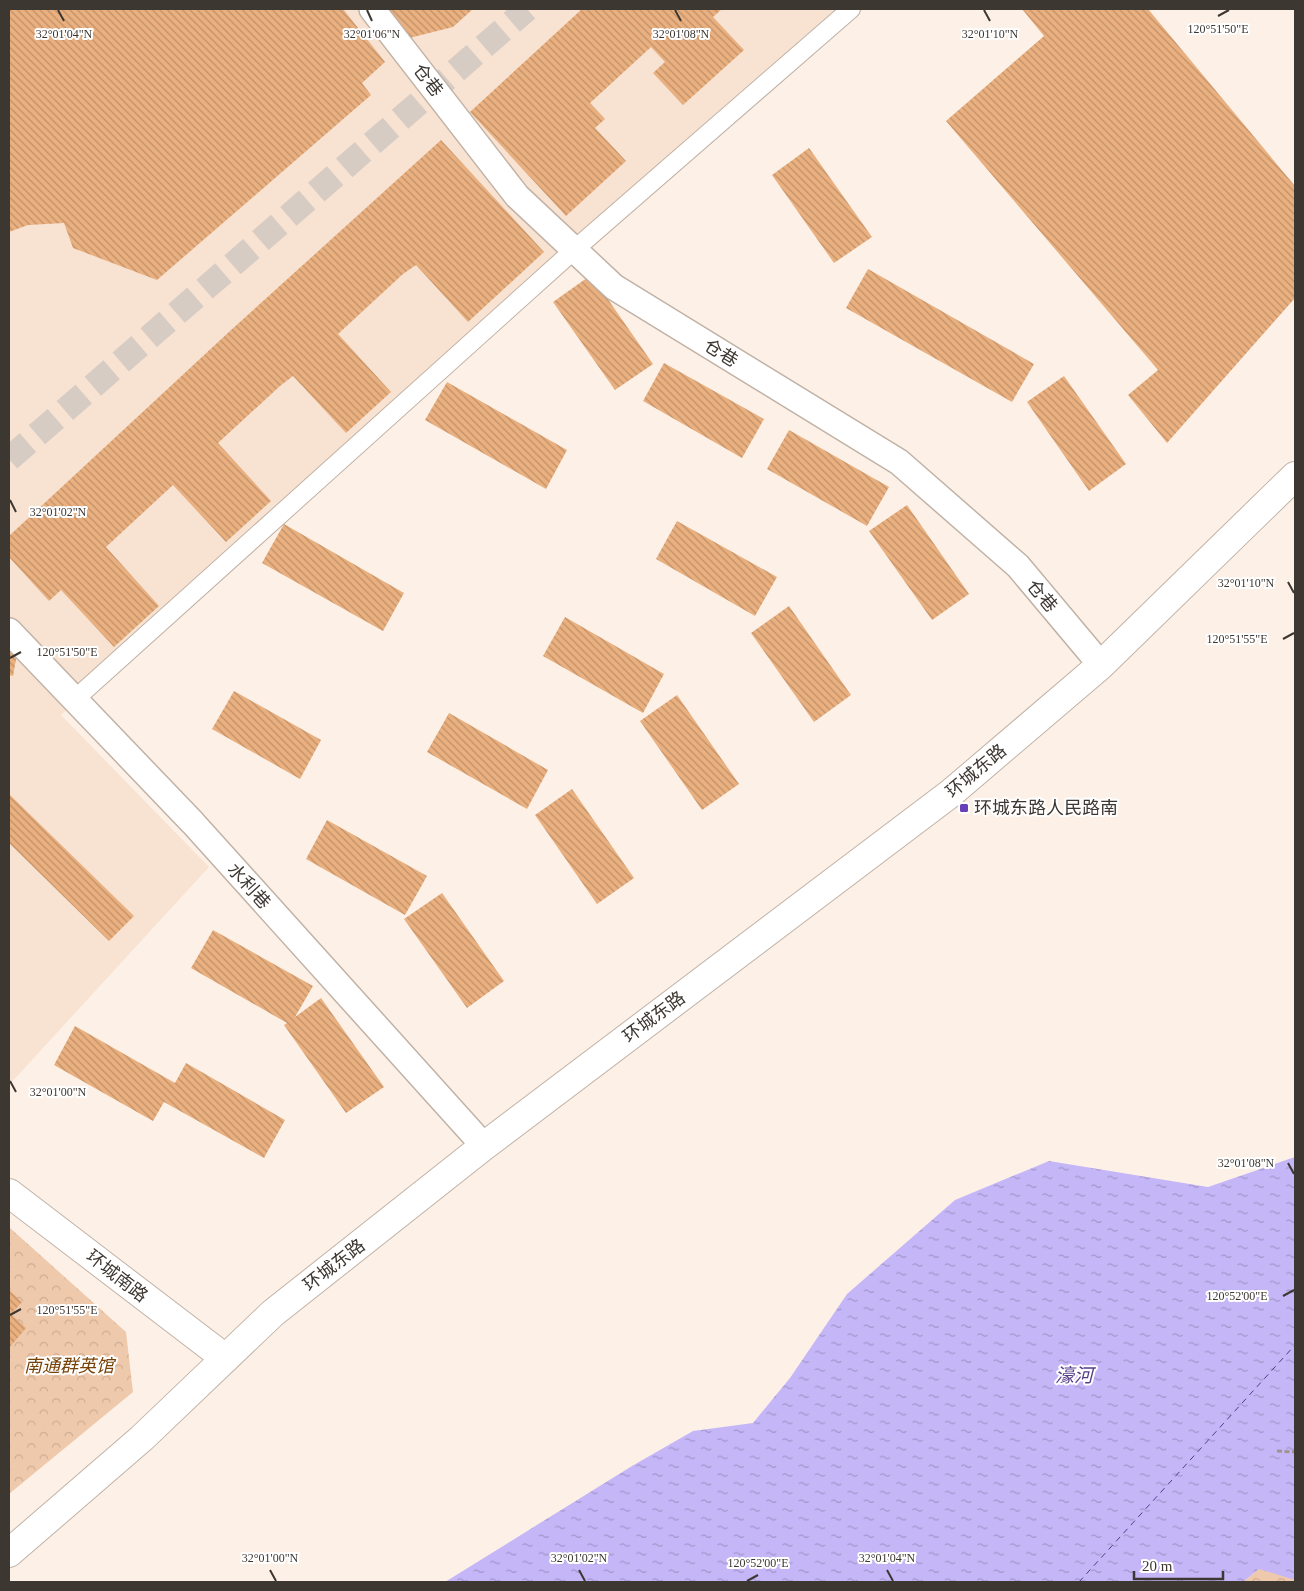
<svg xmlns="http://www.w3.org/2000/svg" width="1304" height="1591" font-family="'Times New Roman','Noto Sans SC',serif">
<defs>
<pattern id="forest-crowns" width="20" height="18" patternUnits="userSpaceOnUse" patternTransform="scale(1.25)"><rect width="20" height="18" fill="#efc9ac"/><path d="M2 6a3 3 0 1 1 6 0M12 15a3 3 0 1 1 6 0" fill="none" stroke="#cead94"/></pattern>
<pattern id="water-ripples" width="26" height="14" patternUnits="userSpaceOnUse" patternTransform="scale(1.25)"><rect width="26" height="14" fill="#c5b6f8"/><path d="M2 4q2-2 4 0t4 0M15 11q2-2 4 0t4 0" fill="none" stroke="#a195c9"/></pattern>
<pattern id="building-back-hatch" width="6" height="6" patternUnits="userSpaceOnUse" patternTransform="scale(1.25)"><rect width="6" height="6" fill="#eab07f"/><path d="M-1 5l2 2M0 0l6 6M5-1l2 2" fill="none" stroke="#bf9069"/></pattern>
</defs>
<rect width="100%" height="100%" fill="#fdf1e7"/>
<polygon fill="#f8e2d1" points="9,9 864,9 61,715 209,867 9,1085"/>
<g fill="url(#forest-crowns)">
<polygon points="9,1227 126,1332 133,1392 9,1494"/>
<polygon points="1295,1523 1295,1582 1243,1582 1259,1569"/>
</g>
<polygon fill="url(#water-ripples)" points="1295,1157 1295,1580 1259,1569 1243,1582 445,1582 632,1466 693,1431 753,1423 790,1378 847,1294 955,1200 1049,1161 1208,1187"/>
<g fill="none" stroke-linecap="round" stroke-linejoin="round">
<polyline stroke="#533b87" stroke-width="1" stroke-dasharray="6 5" stroke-linecap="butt" points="1079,1582 1295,1345"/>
</g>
<g fill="url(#building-back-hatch)">
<polygon points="9,9 343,9 385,62 362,83 371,95 157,280 73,248 64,223 28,225 9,232"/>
<polygon points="387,9 473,9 453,27 409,38"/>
<polygon points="582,9 722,9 713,17 744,50 683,105 653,73 665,62 651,47 590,103 605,119 595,128 626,161 566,216 470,112"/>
<polygon points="1022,9 1148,9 1295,186 1295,298 1167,443 1128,395 1158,370 946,121 1044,36"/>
<polygon points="441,140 544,252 468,322 416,265 403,274 338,334 391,392 346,433 293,376 280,386 218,443 271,501 226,542 173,485 106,547 159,606 114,647 61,590 49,601 9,557 9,536 230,331"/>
<polygon points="809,148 872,237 834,263 772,175"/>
<polygon points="868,269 1034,364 1012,402 846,308"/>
<polygon points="591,275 653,364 615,390 553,302"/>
<polygon points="664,363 764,419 742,458 643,401"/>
<polygon points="1064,376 1126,464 1089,491 1027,402"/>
<polygon points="447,382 567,450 546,489 425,420"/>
<polygon points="789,430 889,487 867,526 767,469"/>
<polygon points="907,505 969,594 932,620 869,531"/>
<polygon points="677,521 777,577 755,616 656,559"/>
<polygon points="284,524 404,593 383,631 262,563"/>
<polygon points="789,606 851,695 814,722 751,633"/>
<polygon points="565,617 664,674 643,713 543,656"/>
<polygon points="9,634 20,637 13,676 9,675"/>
<polygon points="234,691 321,740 300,779 212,729"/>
<polygon points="677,695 739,784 702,810 640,721"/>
<polygon points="449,713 548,770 527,809 427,752"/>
<polygon points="572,789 634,878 597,904 535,815"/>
<polygon points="9,794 134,916 109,941 9,843"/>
<polygon points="327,820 427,876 405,915 306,859"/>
<polygon points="442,893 504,981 467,1008 404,919"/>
<polygon points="213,930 313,986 295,1017 321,998 384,1087 346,1113 284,1025 287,1023 191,968"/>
<polygon points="75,1026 175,1083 186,1063 285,1120 264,1158 164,1102 153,1121 54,1065"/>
<polygon points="9,1290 22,1302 11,1314 26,1328 9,1348"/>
</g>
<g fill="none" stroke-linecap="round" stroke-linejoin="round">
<polyline stroke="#d7ccc3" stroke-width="25" stroke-dasharray="25 12" stroke-linecap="butt" points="9,459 527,9"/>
<defs>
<polyline id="service" points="74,700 574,250 851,9"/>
<g id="pedestrian">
<polyline points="372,9 517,196 614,287 899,462 1018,566 1101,665"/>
<polyline points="9,631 193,823 484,1146"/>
</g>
<g id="tertiary">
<polyline points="9,1193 225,1358"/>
<polyline points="9,1553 142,1438 273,1313 484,1146 951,793 1101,665 1295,476"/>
</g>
</defs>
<use href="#service" stroke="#c1b2a6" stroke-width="20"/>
<use href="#pedestrian" stroke="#c1b2a6" stroke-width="28"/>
<use href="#tertiary" stroke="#c1b2a6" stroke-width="30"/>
<polyline stroke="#9e958d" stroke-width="3" stroke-dasharray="5 2.5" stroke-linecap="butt" points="1277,1451 1295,1452"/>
<use href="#service" stroke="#fff" stroke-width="18"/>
<use href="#pedestrian" stroke="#fff" stroke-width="25"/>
<use href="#tertiary" stroke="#fff" stroke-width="28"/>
</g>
<path fill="none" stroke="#3d3732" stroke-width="2" d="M58 10 64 21M367 10 372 21M675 10 681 21M984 10 990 21M1218 16 1229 10M10 500 16 512M1288 582 1294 593M1283 639 1294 633M10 658 21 652M10 1081 16 1092M1288 1163 1294 1174M1283 1296 1294 1290M10 1315 21 1309M270 1570 276 1581M579 1570 585 1581M887 1570 893 1581M747 1581 758 1575"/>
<rect fill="#6a40b8" stroke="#fff" stroke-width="2" x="959" y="803" width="10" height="10" rx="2.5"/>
<g text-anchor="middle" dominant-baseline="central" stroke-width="4" stroke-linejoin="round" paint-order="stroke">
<g font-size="18" fill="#3d3732" stroke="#fff">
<text transform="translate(428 80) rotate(52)">仓巷</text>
<text transform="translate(721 353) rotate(32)">仓巷</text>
<text transform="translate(1042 596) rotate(50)">仓巷</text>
<text transform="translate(976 771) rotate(-40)">环城东路</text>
<text transform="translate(249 886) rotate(48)">水利巷</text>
<text transform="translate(654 1017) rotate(-37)">环城东路</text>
<text transform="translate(334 1265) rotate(-38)">环城东路</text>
<text transform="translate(117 1276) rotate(38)">环城南路</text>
</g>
<g font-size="18" fill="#3d3732" stroke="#fff" text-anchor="start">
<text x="974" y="808">环城东路人民路南</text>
</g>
<g font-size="18" font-style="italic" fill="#784206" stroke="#fff">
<text x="69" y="1366">南通群英馆</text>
</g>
<g font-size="19" font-style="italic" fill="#533b87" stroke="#fff">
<text x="1074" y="1375">濠河</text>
</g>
</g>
<g font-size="12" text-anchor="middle" fill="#3d3732" stroke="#fff" stroke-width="4" stroke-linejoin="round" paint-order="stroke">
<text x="1218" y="33">120°51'50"E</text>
<text x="64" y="38">32°01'04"N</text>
<text x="372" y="38">32°01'06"N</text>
<text x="681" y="38">32°01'08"N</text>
<text x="990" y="38">32°01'10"N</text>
<text x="58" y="516">32°01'02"N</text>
<text x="1246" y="587">32°01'10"N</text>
<text x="1237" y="643">120°51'55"E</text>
<text x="67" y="656">120°51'50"E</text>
<text x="58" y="1096">32°01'00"N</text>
<text x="1246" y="1167">32°01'08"N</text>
<text x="1237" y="1300">120°52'00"E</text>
<text x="67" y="1314">120°51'55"E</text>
<text x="270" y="1562">32°01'00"N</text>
<text x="579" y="1562">32°01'02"N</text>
<text x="887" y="1562">32°01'04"N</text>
<text x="758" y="1567">120°52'00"E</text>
</g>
<rect width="1304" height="1591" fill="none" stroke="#3d3732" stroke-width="20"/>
<path d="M1134 1571v8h89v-8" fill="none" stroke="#3d3732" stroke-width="2.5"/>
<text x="1142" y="1571" font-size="15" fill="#3d3732" stroke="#ffffff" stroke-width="4" paint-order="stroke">20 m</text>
</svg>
